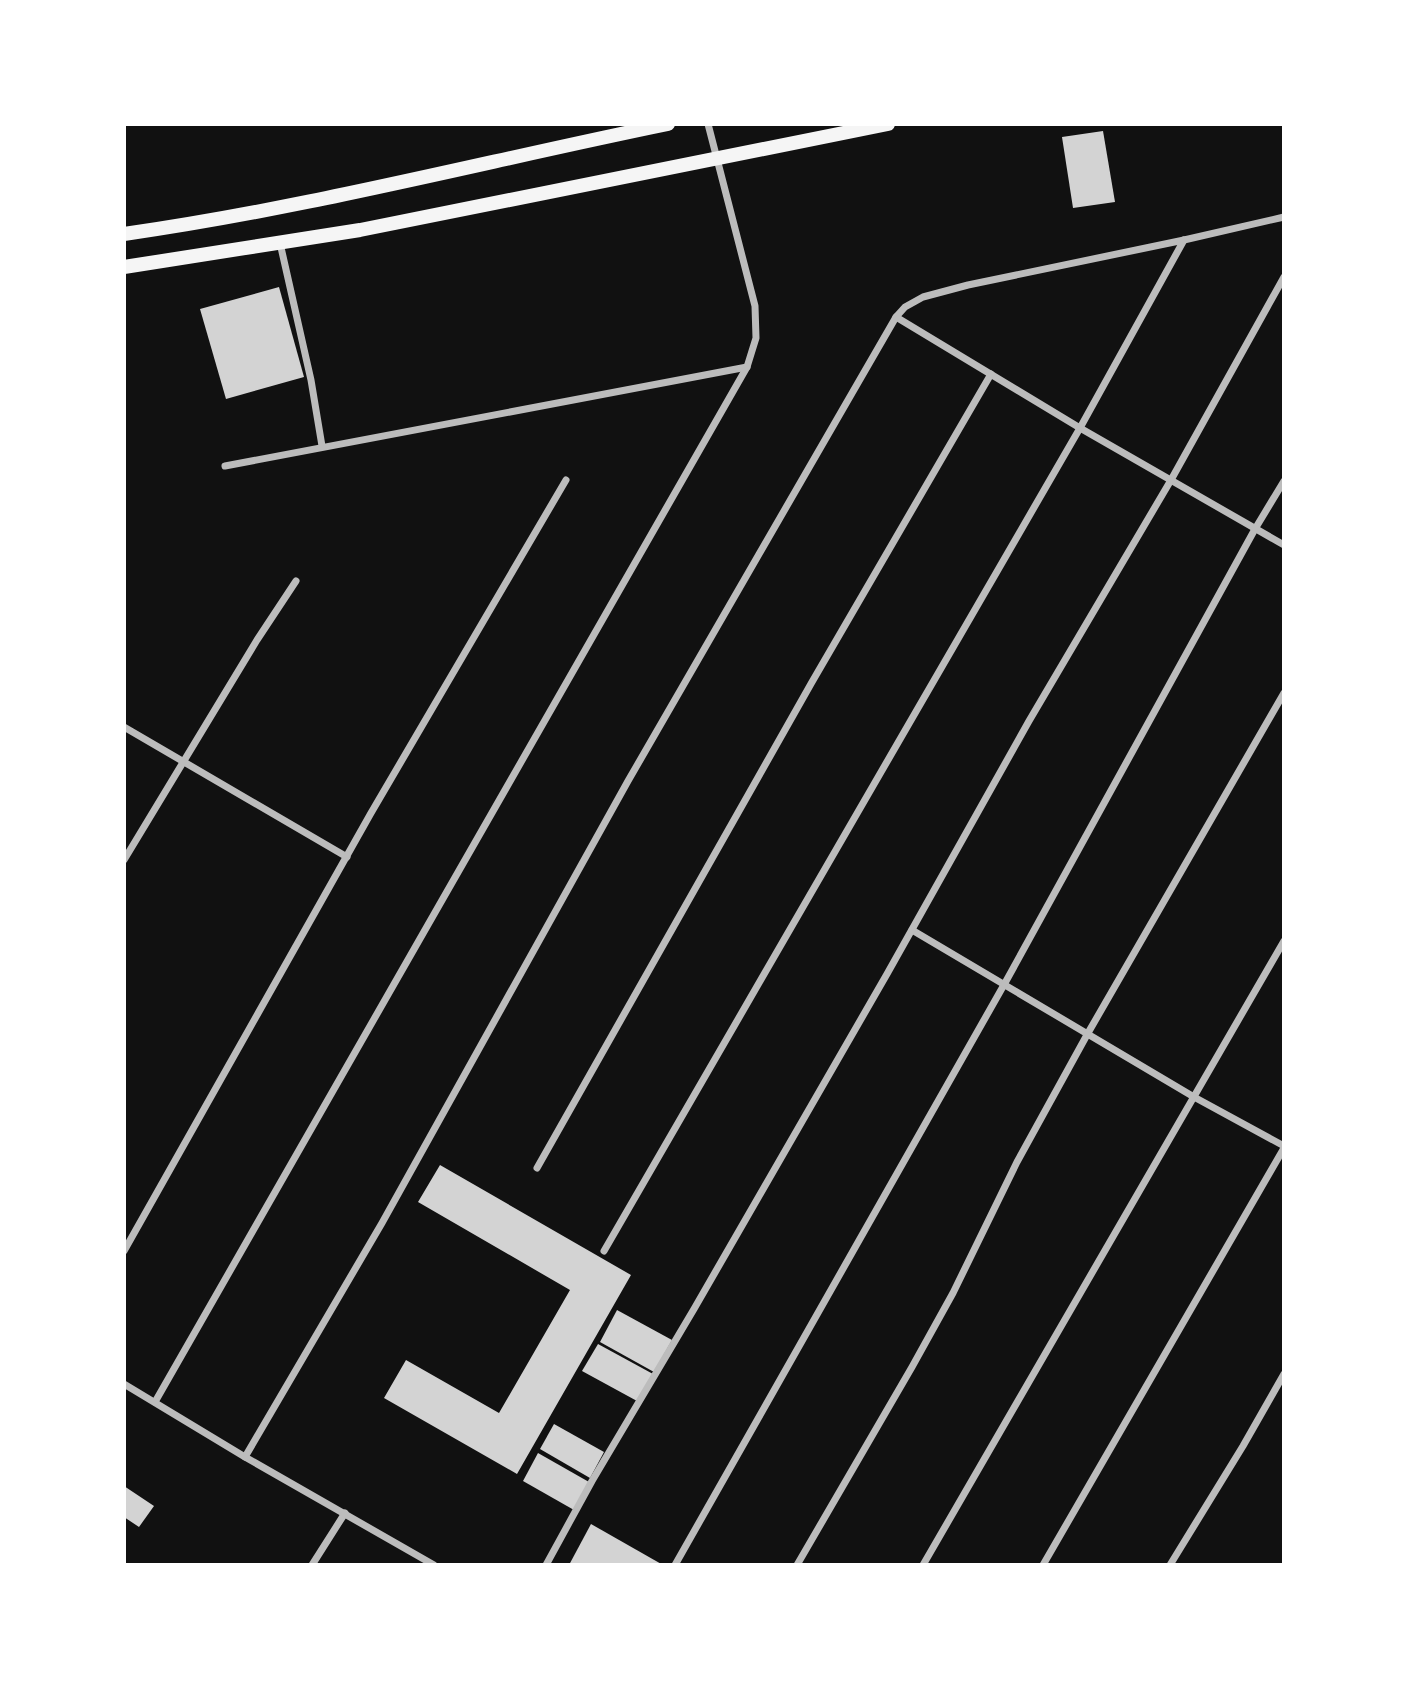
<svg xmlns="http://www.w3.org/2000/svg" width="1408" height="1689" font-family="Poppins,sans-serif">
<rect width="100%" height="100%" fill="#111"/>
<g fill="#d3d3d3">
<polygon points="1103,131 1115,202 1073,208 1062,137"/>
<polygon points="279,287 304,377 226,399 200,309"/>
<polygon points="440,1165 631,1275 517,1474 384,1398 406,1360 499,1413 570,1290 418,1202"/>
<polygon points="617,1310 672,1340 654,1372 600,1342"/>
<polygon points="598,1344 653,1374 637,1401 582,1371"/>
<polygon points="554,1424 604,1452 590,1478 540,1449"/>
<polygon points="538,1453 589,1482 574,1510 523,1481"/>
<polygon points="124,1486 154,1506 139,1527 124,1517"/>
<polygon points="591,1524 663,1565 569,1565"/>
</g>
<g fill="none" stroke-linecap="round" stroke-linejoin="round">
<g stroke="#bcbcbc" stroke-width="7">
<polyline points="280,243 311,380 322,446"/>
<polyline points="896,317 1080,428 1284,545"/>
<polyline points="225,466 747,367"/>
<polyline points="124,727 347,857"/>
<polyline points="124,860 257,640 296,581"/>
<polyline points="912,930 1194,1097 1284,1146"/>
<polyline points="537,1168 812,682 991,374"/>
<polyline points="124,1251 371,813 566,480"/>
<polyline points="604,1251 1080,428 1184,240"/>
<polyline points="124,1384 245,1457 434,1565"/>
<polyline points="155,1402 747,367 756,338 755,306 708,124"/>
<polyline points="245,1457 382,1223 628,781 896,317 905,307 923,297 968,285 1184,240 1284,217"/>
<polyline points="312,1565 345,1513"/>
<polyline points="546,1565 592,1481 694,1309 887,974 1029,721 1171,480 1284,277"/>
<polyline points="675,1565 1005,983 1255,529 1284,481"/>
<polyline points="797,1565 912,1367 953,1293 1017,1162 1088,1033 1284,693"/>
<polyline points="923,1565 1284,941"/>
<polyline points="1043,1565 1284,1148"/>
<polyline points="1170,1565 1243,1446 1284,1374"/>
</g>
<g stroke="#f5f5f5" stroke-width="14">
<path d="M124 234C307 208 487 161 668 124"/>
<polyline points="124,267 360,230 888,124"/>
</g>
</g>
<rect width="1408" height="1689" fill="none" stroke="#ffffff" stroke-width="252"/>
</svg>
